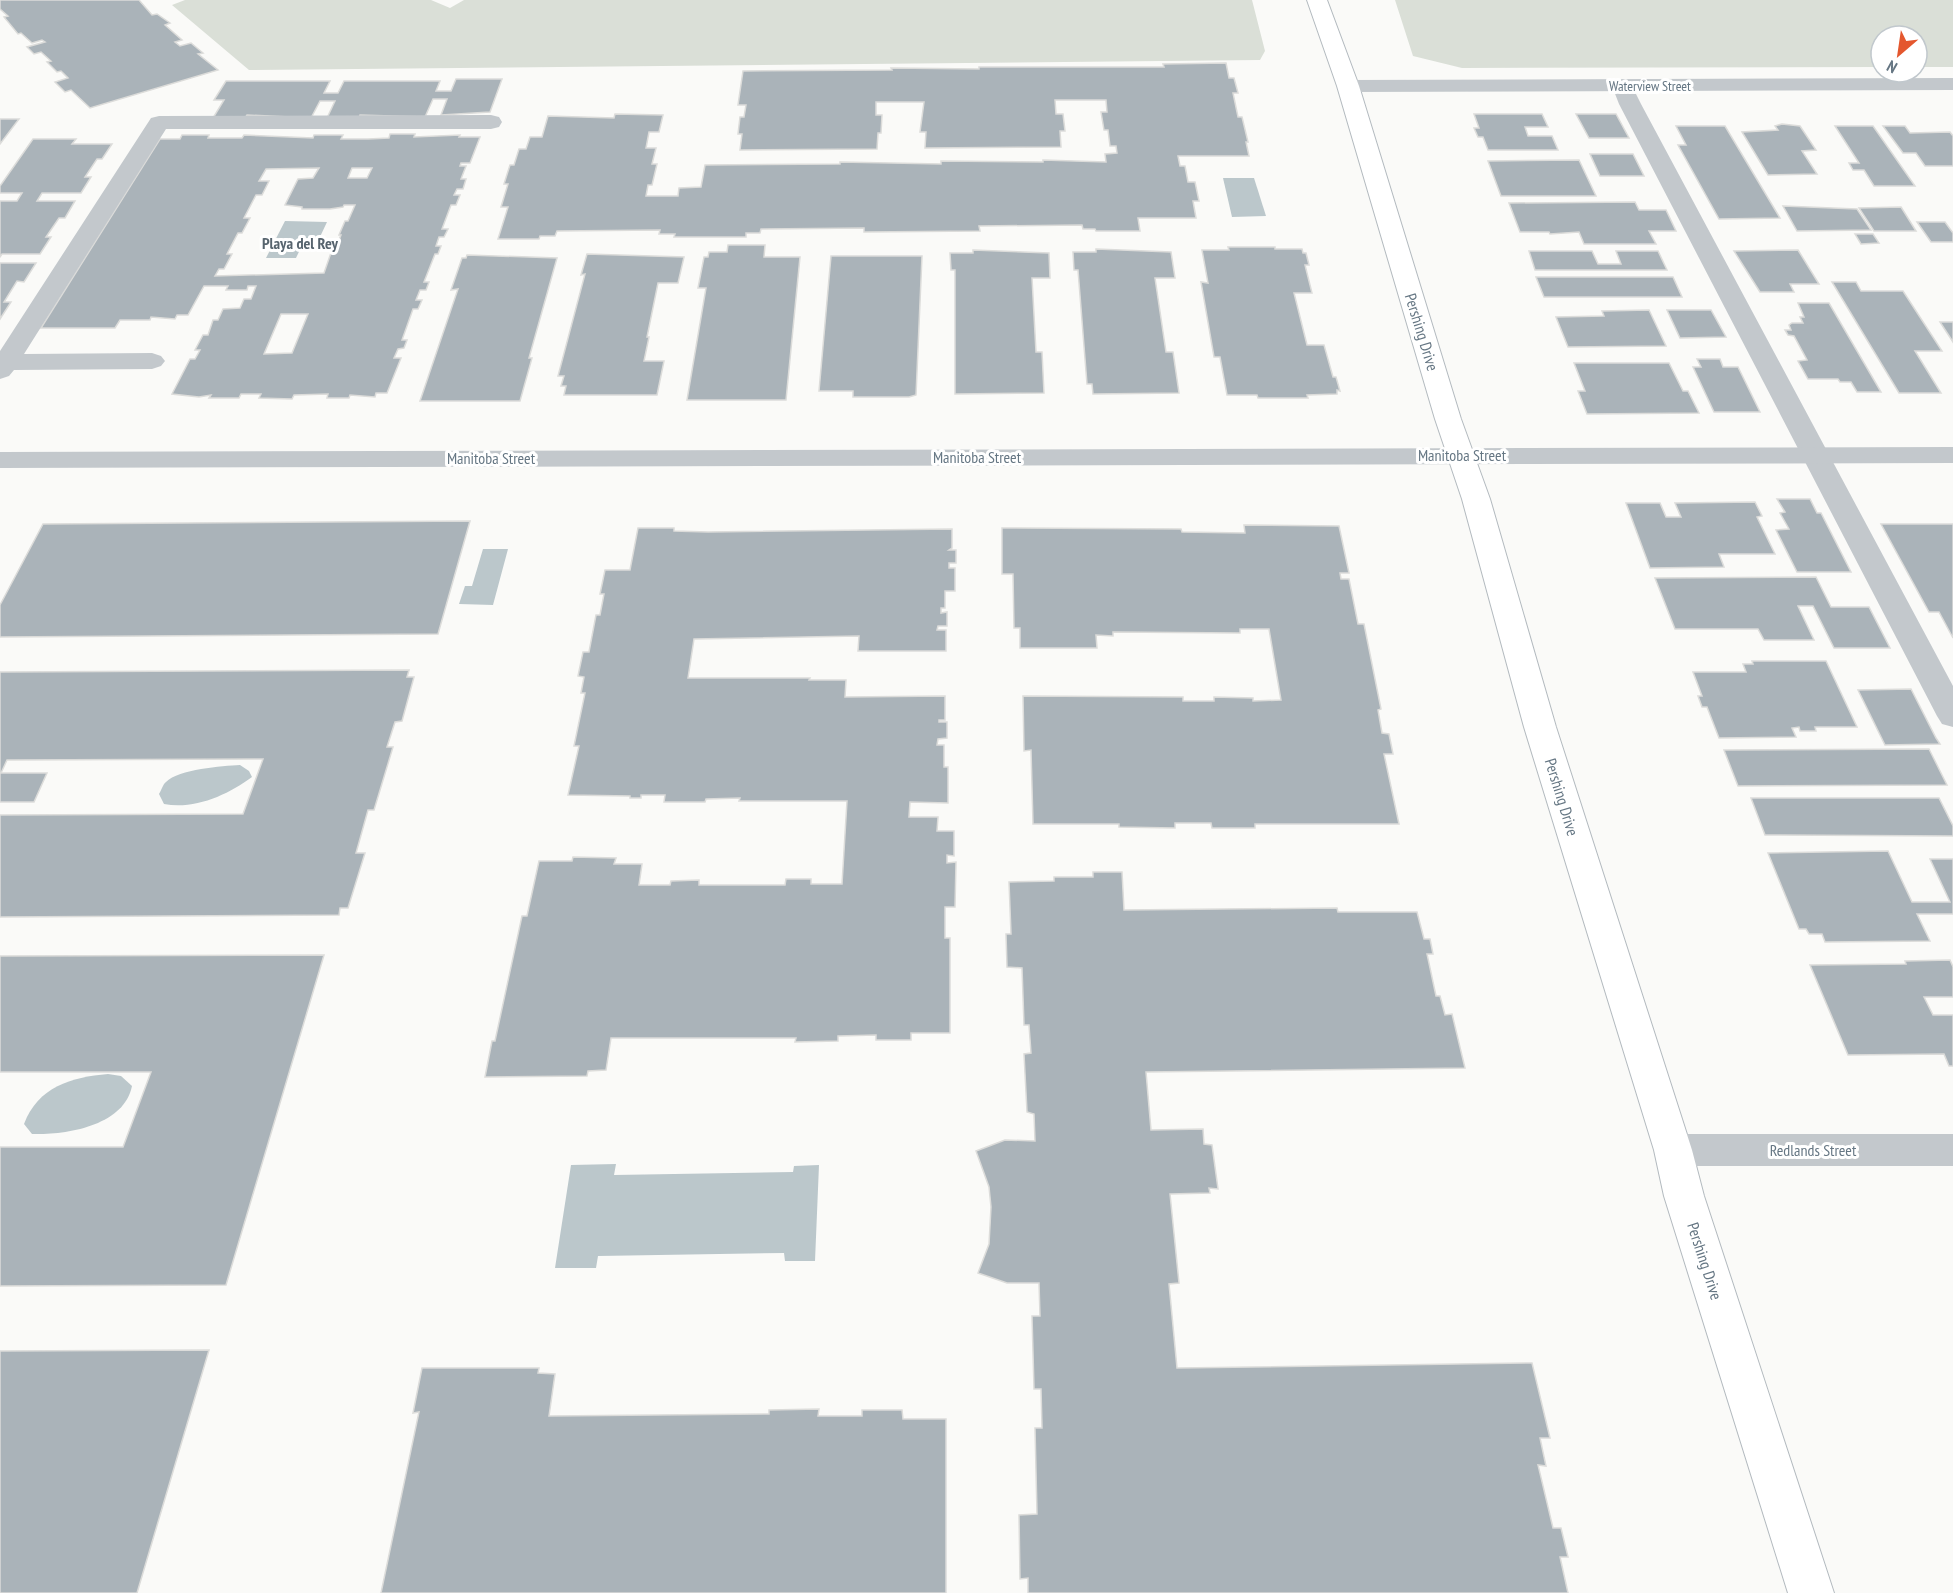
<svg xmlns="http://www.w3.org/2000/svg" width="1953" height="1593" font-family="'PT Sans Narrow',sans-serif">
<rect width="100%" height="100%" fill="#fafaf8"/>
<g fill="#dadfd7">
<polygon points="185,0 431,0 450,8 464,0 1252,0 1265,51 1260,60 249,70 172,5"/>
<polygon points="1395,0 1953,0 1953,67 1917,67 1917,36 1881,36 1881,67 1462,68 1413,56"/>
</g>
<g fill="#bbc7cb">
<polygon points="1223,178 1254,178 1266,216 1232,217"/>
<polygon points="285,221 327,222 319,239 305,239 296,258 266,258"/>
<polygon points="483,549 508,549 493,605 459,604 465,586 472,586"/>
<path d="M240 765 249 771 252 777C228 795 194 810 164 804L159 794C161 791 163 784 166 782 179 769 222 766 240 765Z"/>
<path d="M108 1074 121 1076 132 1086C124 1126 66 1135 32 1134L24 1124C38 1087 71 1077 108 1074Z"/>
<polygon points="616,1164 614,1175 793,1172 794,1166 819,1165 815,1261 785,1261 784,1253 598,1256 596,1268 555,1268 571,1165"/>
</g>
<g fill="#aab3b9" stroke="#dcdcda" stroke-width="1.5" fill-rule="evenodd">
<polygon points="0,0 139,0 152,15 157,14 170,23 165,25 182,40 175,42 180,46 191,43 203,53 198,54 218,70 90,108 71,90 65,92 55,82 68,78 61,71 57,72 47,62 51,61 41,52 34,54 27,47 45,42 42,40 32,43 21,33 18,34 4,17 8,16 0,9"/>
<polygon points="1226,63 1229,78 1234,78 1238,93 1233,93 1238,117 1242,117 1248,142 1246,142 1249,156 1178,156 1180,166 1185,166 1188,182 1195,182 1199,201 1193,201 1196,218 1138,218 1140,231 1096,231 1095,229 1083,229 1082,225 979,226 980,231 864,232 864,228 761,229 760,233 746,233 746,237 674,237 675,234 659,234 660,230 557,231 555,236 540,236 539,239 498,239 508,207 501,207 508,184 504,184 510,165 514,165 519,149 526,149 530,137 542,137 548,116 614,118 615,114 663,115 659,132 649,132 646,148 656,148 652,164 657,164 652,185 648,185 646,196 678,196 679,188 701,187 705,165 840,164 840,162 941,164 941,161 1043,162 1043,160 1106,162 1105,154 1117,153 1116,146 1110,146 1108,130 1104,130 1101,112 1107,112 1106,100 1055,100 1056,114 1063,114 1065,131 1060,131 1061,147 925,148 926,132 920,132 924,102 876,102 876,115 882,115 881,133 878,133 877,149 740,150 742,134 738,134 740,117 744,117 746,105 738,105 743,71 892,70 891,68 979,69 979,67 1164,67 1163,64"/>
<polygon points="456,79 502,79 490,112 441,115 447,99 433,99 425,117 360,115 359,118 327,118 335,101 320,101 311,118 247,115 245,118 213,118 224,100 214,100 226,81 330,81 324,93 338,93 344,81 440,81 436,91 451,91"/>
<polygon points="1474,114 1542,114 1548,127 1525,127 1528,136 1552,136 1558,150 1488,150 1483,137 1478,137 1474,128 1479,128"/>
<polygon points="1576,114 1616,114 1629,138 1589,138"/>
<polygon points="0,119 19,119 0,144"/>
<polygon points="1782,124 1800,126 1816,150 1802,151 1817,174 1768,175 1742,132 1778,130 1775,126"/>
<polygon points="1676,126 1725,126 1780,218 1719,219 1678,145 1686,145"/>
<polygon points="1835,126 1873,126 1915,186 1874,186 1864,170 1853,170 1849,163 1859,163"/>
<polygon points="1883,126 1905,126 1910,133 1950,132 1953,136 1953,166 1925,166 1916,153 1903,153"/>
<path d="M390 134H415L414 137 460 135 459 137H480L470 163H461L460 166H466L461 179H466L463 189H457L454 195H460L456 205H451L442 229H448L444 237H439L436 246H441L438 254H435L424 282H429L426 290H420L416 300H422L418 309H413L402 340H407L404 348 398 349 394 358H401L387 393H376L375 397 350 395 349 398H327L328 394 294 395 292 399 259 398 261 394H241L239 398H209L211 395 199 397 172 394 190 359H195L200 350H195L203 335H208L213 320H218L223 309 240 308 244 299H251L256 286H248L247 290H226L228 286H204L188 315H177L175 319 151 317 150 320H120L115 328H41L160 139H180L182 135H209L208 138H242L244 135 313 138 314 135H343L341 139H368L389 138ZM319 168 313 178 298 179 285 205 302 207V209H330L343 207 344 205H355L348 221H345L339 235H341L336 247H333L324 273 215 276 219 269H224L232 254H227L238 233H242L250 218H244L256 195H262L269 181H259L266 169ZM352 168H372L367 178H348ZM281 314H308L292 353 264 354Z"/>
<polygon points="33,139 76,139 72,144 112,144 102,159 97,159 85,177 91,177 81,193 42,193 37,201 75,201 65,218 59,218 46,237 51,237 40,254 2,254 0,257 0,201 17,201 22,193 0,193 0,186"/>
<polygon points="1590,154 1633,154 1644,176 1600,176"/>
<polygon points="1579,160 1596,196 1501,196 1488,161"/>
<polygon points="1635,202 1639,210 1666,210 1676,231 1649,231 1656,244 1584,244 1579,232 1550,234 1549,232 1520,232 1509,203"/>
<polygon points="1783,206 1857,209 1871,230 1797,231"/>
<polygon points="1901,207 1916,231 1874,231 1859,208"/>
<polygon points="1917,222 1945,222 1953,233 1953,242 1931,242"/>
<polygon points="1855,234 1873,234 1879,243 1861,244"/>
<polygon points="728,245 765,245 764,257 800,257 786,400 687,400 706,288 698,288 704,257 708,257 709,252 727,252"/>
<polygon points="1228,247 1275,247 1275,249 1302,249 1303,253 1306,253 1309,265 1305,265 1312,293 1294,293 1307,345 1324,345 1333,377 1336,377 1340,391 1337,390 1337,394 1307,395 1308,398 1258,398 1257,395 1227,395 1220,357 1214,357 1201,282 1208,283 1202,250 1229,250"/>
<polygon points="1096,249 1171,252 1175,278 1155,278 1166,352 1173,352 1179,393 1093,394 1092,384 1087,384 1078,270 1074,270 1073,252 1096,252"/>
<polygon points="973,250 1049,253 1050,278 1032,278 1036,352 1042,352 1044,393 955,394 955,270 951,270 950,253 973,253"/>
<polygon points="1798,250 1819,284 1790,284 1794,292 1760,292 1734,251"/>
<polygon points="1529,251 1592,251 1598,264 1621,264 1616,251 1658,251 1667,270 1535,270"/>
<polygon points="587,254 684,257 678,283 658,283 647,337 649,337 644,361 664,361 657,395 564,395 566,386 561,386 564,376 558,376 585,274 581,275"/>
<polygon points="467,255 557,258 529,358 532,358 520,401 420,401 458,289 451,290 462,258 466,258"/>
<polygon points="831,256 922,256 916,395 909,397 853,397 853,391 819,391"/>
<polygon points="0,263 36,263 24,282 17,281 4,302 11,302 0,319"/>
<polygon points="1536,277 1673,277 1682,297 1544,297"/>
<polygon points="1832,282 1856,282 1861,291 1903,291 1942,351 1915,351 1941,393 1899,393"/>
<polygon points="1798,303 1829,303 1881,392 1857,392 1851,382 1840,382 1838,379 1808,379 1798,361 1807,360 1794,336 1788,335 1785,330 1791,330 1789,325 1792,323 1803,323 1800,317 1804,317"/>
<polygon points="1649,310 1666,346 1568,347 1556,317 1604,316 1602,311"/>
<polygon points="1667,310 1711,310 1726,337 1680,338"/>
<polygon points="1940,322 1953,322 1953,342"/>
<polygon points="1697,359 1720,359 1723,367 1738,367 1760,412 1714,412 1693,367 1701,367"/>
<polygon points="1574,363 1669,363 1683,391 1688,391 1699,413 1587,414 1578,391 1585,391"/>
<polygon points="1777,499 1810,499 1817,513 1821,513 1851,572 1797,572 1776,530 1789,529 1780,513 1785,512"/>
<polygon points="1755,502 1762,516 1757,517 1775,554 1719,554 1724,567 1650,568 1626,503 1660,503 1666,517 1681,517 1675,503"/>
<polygon points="470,521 438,634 0,637 0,605 43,524"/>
<polygon points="1881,524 1953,524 1953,638 1939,612 1929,612"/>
<polygon points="1244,525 1339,526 1349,573 1340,573 1341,579 1349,579 1358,624 1364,624 1381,709 1378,710 1382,733 1389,734 1393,754 1384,754 1399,824 1255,824 1255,828 1212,828 1211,823 1175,823 1175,828 1119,827 1119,824 1033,824 1031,750 1024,751 1023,696 1183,697 1183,701 1214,701 1214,697 1253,698 1253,701 1281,700 1269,629 1240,629 1240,633 1113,632 1113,636 1096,635 1097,648 1020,648 1020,628 1014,628 1013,574 1002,574 1002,528 1181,529 1182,532 1245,533"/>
<polygon points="638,528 674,528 674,531 708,532 952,529 952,548 949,550 956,550 956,563 949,563 949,568 955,568 955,591 945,591 945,608 941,608 941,613 947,612 947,626 938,626 937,630 946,630 946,651 858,651 859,636 694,639 688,678 810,678 809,680 846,680 845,697 945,696 945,720 939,720 939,722 947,722 947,738 938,739 937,745 944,745 944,767 948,767 948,803 910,802 909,817 938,817 937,831 954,831 954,856 947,855 947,863 956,862 955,907 945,907 945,938 950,938 950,1033 911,1033 911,1040 876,1040 876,1035 838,1036 838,1041 795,1042 796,1038 611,1038 606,1070 588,1071 587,1076 485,1077 492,1041 495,1041 522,916 527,916 539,861 572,861 573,857 616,858 614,864 642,864 639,885 670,885 671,881 699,880 699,885 785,885 786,879 811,879 811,884 842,884 847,801 739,801 740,798 706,799 705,802 664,802 665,795 641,795 641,798 630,798 630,796 568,795 579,746 574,746 585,693 581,693 584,677 578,676 583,652 589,652 596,615 600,615 604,594 600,594 605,570 630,570"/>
<polygon points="1816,577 1831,607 1869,607 1890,648 1834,648 1813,606 1798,606 1814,640 1764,640 1758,629 1675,629 1655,578"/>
<polygon points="1752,661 1826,661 1857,727 1815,727 1816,731 1800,731 1799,727 1792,728 1796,737 1719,738 1707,707 1702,707 1698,696 1702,696 1693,672 1746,672 1743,664 1753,664"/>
<polygon points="409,670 407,677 414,677 402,721 395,722 387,747 393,747 374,810 368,810 356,853 365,853 348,908 340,908 339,915 0,917 0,815 243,814 263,759 7,760 1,773 47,773 34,802 0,802 0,672"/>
<polygon points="1911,689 1936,738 1940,744 1885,745 1858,690"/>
<polygon points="1929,749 1947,785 1738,786 1724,750"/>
<polygon points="1751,798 1939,798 1953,826 1953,836 1765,835"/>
<polygon points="1888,851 1912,902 1950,902 1930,859 1953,859 1953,914 1917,914 1930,941 1825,942 1822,934 1809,934 1806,929 1799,929 1768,853"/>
<polygon points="1093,872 1122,872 1124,910 1337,908 1338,912 1417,912 1424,939 1430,939 1433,954 1427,954 1436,996 1440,996 1445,1015 1452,1014 1465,1068 1146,1072 1151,1130 1203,1129 1204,1144 1212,1145 1218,1189 1209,1188 1210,1193 1170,1194 1179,1283 1169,1284 1177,1368 1532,1363 1550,1438 1540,1438 1546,1466 1538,1465 1553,1528 1561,1528 1568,1557 1560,1557 1568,1593 1028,1593 1028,1578 1020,1579 1019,1515 1037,1514 1035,1428 1042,1428 1041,1389 1034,1389 1032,1316 1040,1316 1039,1283 1007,1283 978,1273 989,1244 991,1207 989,1187 976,1151 1005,1140 1035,1141 1034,1114 1027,1112 1024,1054 1031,1053 1029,1025 1024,1025 1022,968 1007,967 1006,934 1011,934 1009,882 1054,881 1054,877 1093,877"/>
<polygon points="324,955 226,1285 0,1286 0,1147 123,1147 151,1072 0,1072 0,956"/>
<polygon points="1950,960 1953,967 1953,997 1924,997 1933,1015 1953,1015 1953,1066 1949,1066 1944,1054 1848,1055 1810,965 1906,964 1905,961"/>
<polygon points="209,1350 137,1593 0,1593 0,1351"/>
<polygon points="422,1368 539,1368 538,1373 555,1374 549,1416 769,1414 769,1410 819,1409 818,1416 862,1416 862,1410 902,1410 903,1419 946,1419 946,1593 381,1593 419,1412 413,1413"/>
</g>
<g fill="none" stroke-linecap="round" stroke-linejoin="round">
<defs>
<polygon id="secondary" points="1307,0 1327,0 1359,86 1461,419 1490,499 1556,727 1692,1150 1704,1196 1834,1593 1788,1593 1664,1196 1654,1150 1524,727 1462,499 1435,419 1337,86"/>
</defs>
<use href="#secondary" stroke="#b3babf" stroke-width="2"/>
<g fill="#c3c8cc" fill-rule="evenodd">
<polygon points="1623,80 1630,82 1641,104 1953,686 1953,727 1942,724 1937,716 1619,104 1612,86 1616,82"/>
<polygon points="491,115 499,117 502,122 499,127 491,129 166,129 24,354 152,353 161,356 165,361 161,366 152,369 14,370 9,376 0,379 0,351 151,118 159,116"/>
</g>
<g fill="#c3c8cc" fill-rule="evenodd">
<polygon points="1953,78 1953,90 1348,92 1341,90 1337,86 1341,82 1348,80"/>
<polygon points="1953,447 1953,463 0,468 0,452"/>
<polygon points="1673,1134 1953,1134 1953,1166 1673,1166 1659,1161 1654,1150 1659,1139"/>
</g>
<use href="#secondary" fill="#fff" fill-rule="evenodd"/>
</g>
<g text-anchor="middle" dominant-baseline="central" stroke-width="6" stroke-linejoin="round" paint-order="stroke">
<g font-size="14" fill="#657683" stroke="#fff">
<text x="1650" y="86">Waterview Street</text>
</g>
<g font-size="16" font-weight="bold" fill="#57646e" stroke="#fff">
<text x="300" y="243">Playa del Rey</text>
</g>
<g font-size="16" fill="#657683" stroke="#fff">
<text transform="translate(1422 332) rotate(73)">Pershing Drive</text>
<text x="1462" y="455">Manitoba Street</text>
<text x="977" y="457">Manitoba Street</text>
<text x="491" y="458">Manitoba Street</text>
<text transform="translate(1562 797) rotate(73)">Pershing Drive</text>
<text x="1813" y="1150">Redlands Street</text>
<text transform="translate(1705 1261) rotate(72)">Pershing Drive</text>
</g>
</g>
<g transform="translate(1899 54) rotate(209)"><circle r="28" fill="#ffffff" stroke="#c1c8cd" stroke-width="1.5"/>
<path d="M0-4.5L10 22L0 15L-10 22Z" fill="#e4572e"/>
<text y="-9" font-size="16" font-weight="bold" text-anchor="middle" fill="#657683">N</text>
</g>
</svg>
